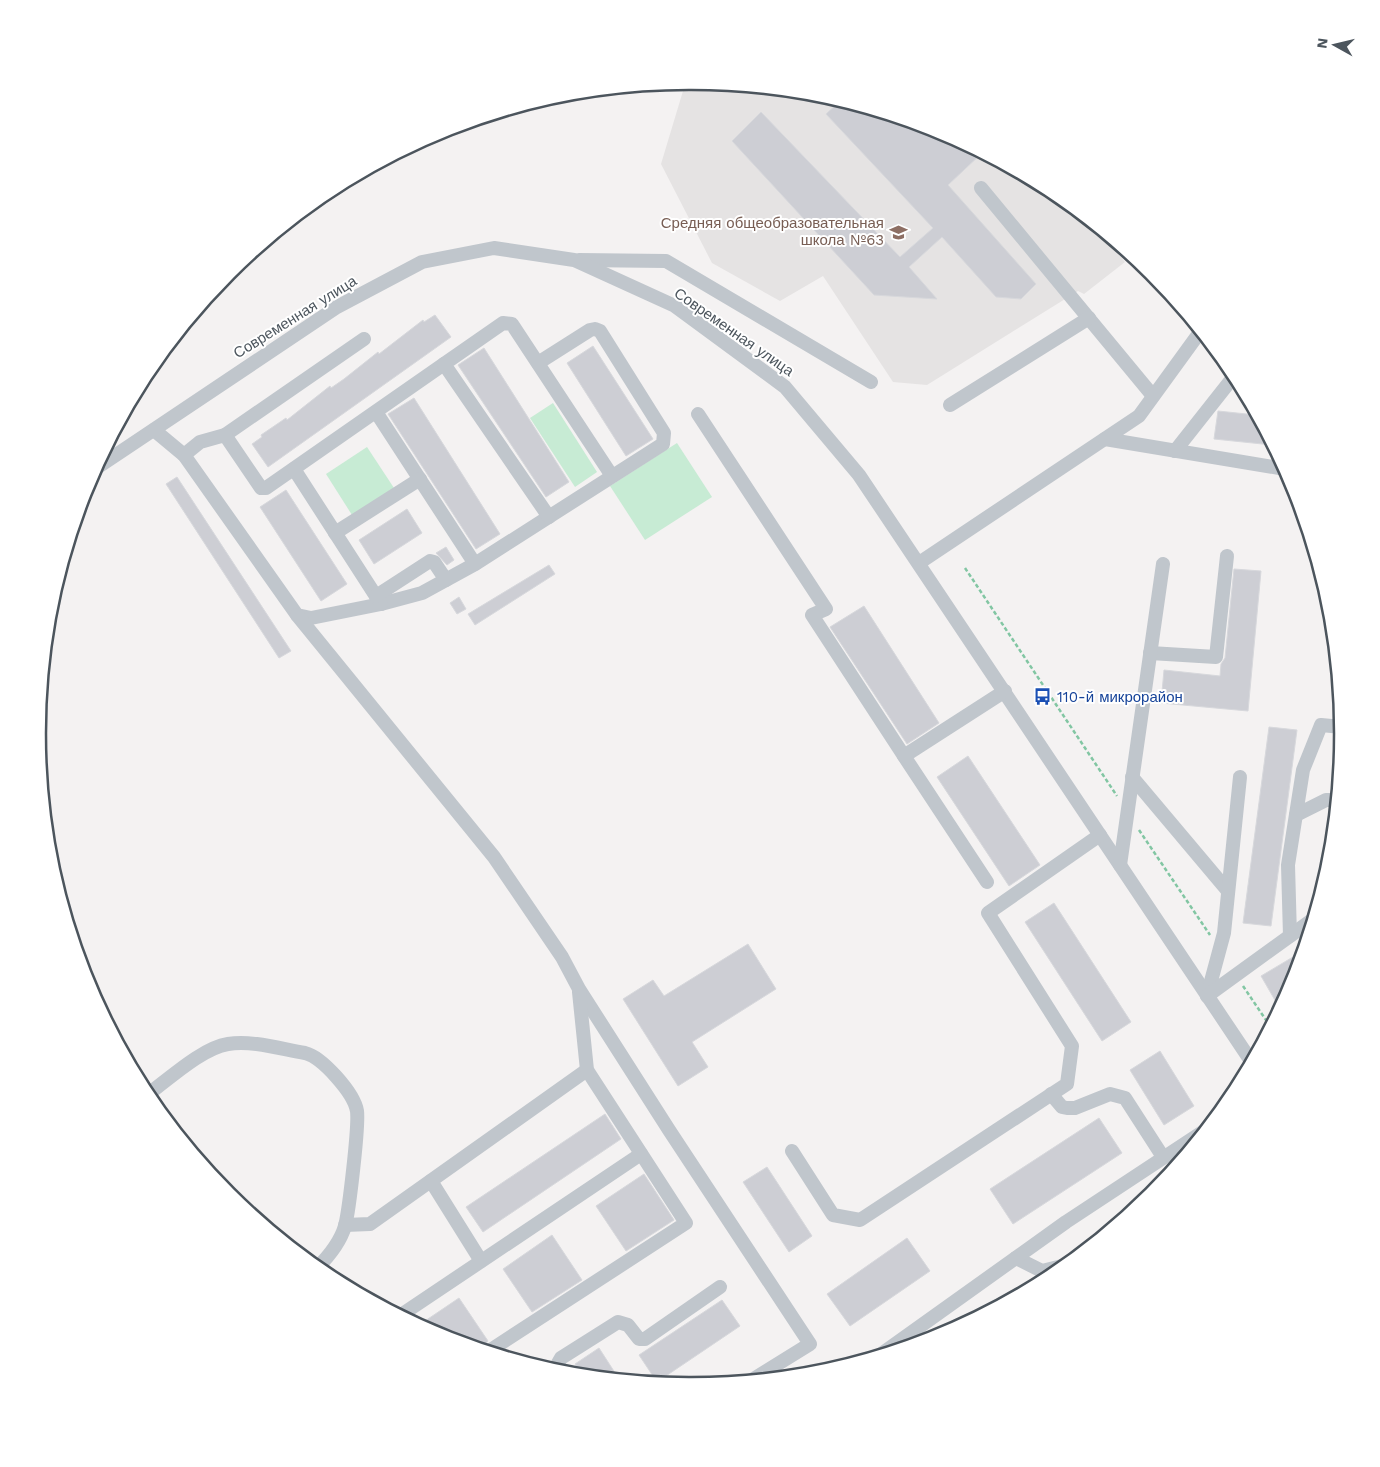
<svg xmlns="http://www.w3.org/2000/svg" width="1380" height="1467" font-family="'Work Sans',sans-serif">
<rect width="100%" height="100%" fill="#f4f2f2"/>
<polygon fill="#e5e3e3" points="686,81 818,94 940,131 1053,191 1098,228 1125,262 1084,294 1078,291 927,385 893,382 823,276 780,301 712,263 661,164"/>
<g fill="#c7ebd4">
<polygon points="553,403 597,472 575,487 530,418"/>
<polygon points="677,443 712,497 645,540 610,486"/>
<polygon points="367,447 394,488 352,515 326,474"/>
</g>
<g fill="#cdced4" stroke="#d7d8dc">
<polygon points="840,101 940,131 982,153 948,185 1036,284 1021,299 996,297 942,237 909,267 937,299 874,295 732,141 761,112 900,257 933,228 826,114"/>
<polygon points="435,315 451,337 268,467 252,444 262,437 261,435 286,418 287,420 330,386 331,388 344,379 378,352 379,354 423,320 424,322"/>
<polygon points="593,346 653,439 626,456 567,363"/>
<polygon points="484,348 569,482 546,497 458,365"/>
<polygon points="414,398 500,534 476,549 388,414"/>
<polygon points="1218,411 1256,415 1272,445 1214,439"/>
<polygon points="177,477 291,651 279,658 166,484"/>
<polygon points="286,490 347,584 321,601 260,507"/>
<polygon points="407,509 422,533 374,564 359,540"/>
<polygon points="446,547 454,560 447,565 436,553"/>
<polygon points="549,565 555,574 475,625 468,614"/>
<polygon points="1234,569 1261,571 1248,711 1161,703 1164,670 1220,676 1221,664 1225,658"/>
<polygon points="459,597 466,609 457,614 450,603"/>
<polygon points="864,606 939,723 907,744 830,627"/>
<polygon points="1269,727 1297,730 1271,926 1243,923"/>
<polygon points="968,756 1040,865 1009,886 937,777"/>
<polygon points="1054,903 1131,1022 1102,1041 1025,922"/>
<polygon points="748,944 776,989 692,1042 708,1067 678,1086 623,999 653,980 664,996"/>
<polygon points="1303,951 1293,983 1286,995 1276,1002 1261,976"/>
<polygon points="1160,1051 1194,1106 1164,1125 1130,1070"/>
<polygon points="605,1114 621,1139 483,1232 466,1207"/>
<polygon points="1099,1118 1122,1153 1013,1224 990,1189"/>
<polygon points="767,1167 812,1236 789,1252 743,1182"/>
<polygon points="644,1174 674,1220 626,1251 596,1206"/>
<polygon points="552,1235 582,1280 532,1312 503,1269"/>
<polygon points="907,1238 930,1271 850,1326 827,1294"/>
<polygon points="459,1298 488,1341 481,1349 440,1336 419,1325"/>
<polygon points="722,1300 740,1326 657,1382 639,1355"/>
<polygon points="599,1348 619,1379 582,1375 575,1364"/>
</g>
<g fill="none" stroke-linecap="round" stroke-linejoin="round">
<g stroke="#82c6a3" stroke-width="2.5" stroke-dasharray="4 2.5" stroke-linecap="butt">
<polyline points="965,568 1117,796"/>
<polyline points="1139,830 1210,935"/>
<polyline points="1243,986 1270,1026"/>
</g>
<g stroke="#c0c6cc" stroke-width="14">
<polyline points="981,188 1153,396"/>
<polyline points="579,260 666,261 871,382"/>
<polyline points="950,405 1089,318"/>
<polyline points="376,412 475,564"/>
<polyline points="698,414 826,609 812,615 904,756"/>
<polyline points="154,430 184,455 297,615 311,618 381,604 422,593 475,564 663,444 664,433 600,331 595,329 590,330 538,363"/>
<polyline points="225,435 364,339"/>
<polyline points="1105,439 1285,469"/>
<polyline points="1175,451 1235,375"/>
<polyline points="184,455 200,442 225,435 261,488 266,488 444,364"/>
<polyline points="95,469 337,307 422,262 494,248 574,260 675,306 785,387 859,475 1251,1061"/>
<polyline points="294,469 381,604"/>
<polyline points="549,517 444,364 503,323 512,324 612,476"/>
<polyline points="335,533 420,479"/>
<polyline points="919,563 1139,416 1200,332"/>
<polyline points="376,596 430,561 434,562 446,580"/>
<polyline points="297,615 494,857 562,957 579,989 669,1130 810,1344 752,1380"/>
<polyline points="1150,653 1216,657 1227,556"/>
<polyline points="1132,777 1228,891"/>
<polyline points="1296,815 1326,800 1336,800"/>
<polyline points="1120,865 1163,564"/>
<polyline points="987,882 904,756 1005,691"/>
<polyline points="1290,936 1288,865 1303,770 1321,725 1342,727"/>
<polyline points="1207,996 1224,933 1240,777"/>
<polyline points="1207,996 1312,920"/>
<polyline points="1051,1094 1062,1107 1067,1108 1075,1108 1110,1094 1125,1098 1163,1157"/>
<path d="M147 1095C169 1079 202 1048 228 1044 252 1040 281 1049 305 1053 322 1057 354 1093 357 1111 359 1126 349 1211 345 1226 340 1243 329 1256 317 1268"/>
<polyline points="792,1151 833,1215 860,1220 1067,1084 1072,1046 988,913 1100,835"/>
<polyline points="431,1181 481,1261"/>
<polyline points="345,1225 370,1224 587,1070"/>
<polyline points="1016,1258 1042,1271 1066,1265"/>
<polyline points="401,1315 641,1154"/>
<polyline points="489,1351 686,1223 587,1070 579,992"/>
<polyline points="880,1355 1066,1222 1204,1131"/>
<polyline points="558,1372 557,1365 561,1358 618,1322 628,1325 639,1339 645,1339 720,1287"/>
</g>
</g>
<defs>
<symbol id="school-bare" viewBox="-9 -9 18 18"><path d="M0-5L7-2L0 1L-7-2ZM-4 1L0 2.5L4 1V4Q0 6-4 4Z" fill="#8d6e63" stroke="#fff" stroke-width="2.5" paint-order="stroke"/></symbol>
<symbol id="bus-bare" viewBox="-9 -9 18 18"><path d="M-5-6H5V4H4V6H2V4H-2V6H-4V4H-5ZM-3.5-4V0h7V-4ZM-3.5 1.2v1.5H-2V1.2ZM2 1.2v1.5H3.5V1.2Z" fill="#1a4fb4" stroke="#fff" stroke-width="2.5" paint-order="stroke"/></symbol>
</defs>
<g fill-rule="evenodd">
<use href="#school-bare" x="886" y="220" width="25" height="25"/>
<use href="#bus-bare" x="1030" y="684" width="25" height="25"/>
</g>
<g text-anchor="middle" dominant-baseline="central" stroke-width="4" stroke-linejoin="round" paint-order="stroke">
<g font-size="15" fill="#785e54" stroke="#fff" text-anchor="end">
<text x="884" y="223">Средняя общеобразовательная<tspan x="884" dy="17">школа №63</tspan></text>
</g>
<g font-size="15" fill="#4c555d" stroke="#fff">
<text transform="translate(295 317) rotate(-32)">Современная улица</text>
<text transform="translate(734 332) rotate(35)">Современная улица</text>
</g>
<g font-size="15" fill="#164399" stroke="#fff" text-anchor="start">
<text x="1057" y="697">110-й микрорайон</text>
</g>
</g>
<path d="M0 0H1380V1467H0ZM689 90H691A643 643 0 0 1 1334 733V734A643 643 0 0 1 691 1377H689A643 643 0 0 1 46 734V733A643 643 0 0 1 689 90Z" fill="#fff" fill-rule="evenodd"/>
<path fill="none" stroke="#4c555d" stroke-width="2.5" d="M689 90H691A643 643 0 0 1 1334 733V734A643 643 0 0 1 691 1377H689A643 643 0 0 1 46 734V733A643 643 0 0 1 689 90Z"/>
<g transform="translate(1335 45) rotate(278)" stroke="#ffffff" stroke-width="4" paint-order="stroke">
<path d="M0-4L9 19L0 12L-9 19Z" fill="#4c555d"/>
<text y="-8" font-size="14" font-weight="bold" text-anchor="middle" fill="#4c555d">N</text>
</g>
</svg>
